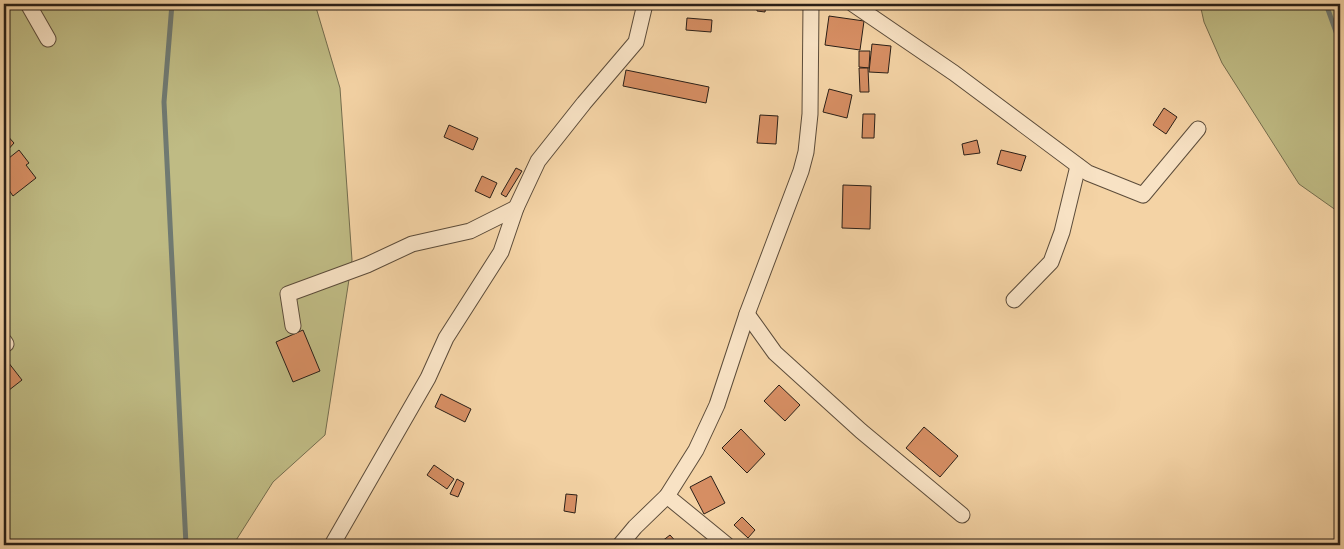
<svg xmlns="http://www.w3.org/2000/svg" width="1344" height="549" font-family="'IM FELL DW Pica',serif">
<rect width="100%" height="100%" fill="#f4d3a5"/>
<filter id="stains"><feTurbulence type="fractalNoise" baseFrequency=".004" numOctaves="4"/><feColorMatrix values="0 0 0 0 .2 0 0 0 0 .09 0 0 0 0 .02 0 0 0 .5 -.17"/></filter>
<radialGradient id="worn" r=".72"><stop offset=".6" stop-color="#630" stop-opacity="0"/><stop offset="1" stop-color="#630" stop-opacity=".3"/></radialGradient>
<g fill="#bfbb84" stroke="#746d4e">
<polygon points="4,4 315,4 340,88 352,260 325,435 273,482 233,545 4,545"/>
<polygon points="1200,4 1340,4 1340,213 1299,184 1222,63 1204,22"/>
</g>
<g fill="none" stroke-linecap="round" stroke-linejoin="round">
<g stroke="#707a72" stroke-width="5">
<polyline points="172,4 164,102 186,545"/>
<polyline points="1326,4 1340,43"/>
</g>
</g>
<g fill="#d68e63" stroke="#2a1f17">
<polygon points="757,4 766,4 765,12 757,11"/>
<polygon points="829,16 864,21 860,50 825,45"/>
<polygon points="687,18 712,20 711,32 686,30"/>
<polygon points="872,44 891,46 888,73 869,72"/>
<polygon points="859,51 870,51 869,68 859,67"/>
<polygon points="859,68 868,68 869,92 860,92"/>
<polygon points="626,70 709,87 706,103 623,86"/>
<polygon points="829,89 852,95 847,118 823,112"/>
<polygon points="1164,108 1177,117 1166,134 1153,125"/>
<polygon points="863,114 875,114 874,138 862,138"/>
<polygon points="760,115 778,116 776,144 757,143"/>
<polygon points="449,125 478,138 473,150 444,137"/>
<polygon points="4,132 14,143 6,152 4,149"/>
<polygon points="977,140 980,153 964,155 962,144"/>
<polygon points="19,150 29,163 26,165 36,178 13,196 4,183 4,162"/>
<polygon points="1001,150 1026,156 1021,171 997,164"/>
<polygon points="516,168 522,171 506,197 501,194"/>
<polygon points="482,176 497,183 490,198 475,191"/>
<polygon points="843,185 871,186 870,229 842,228"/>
<polygon points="303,330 320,371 293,382 276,342"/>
<polygon points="8,362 22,380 4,394 4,365"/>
<polygon points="779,385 800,405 785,421 764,401"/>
<polygon points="441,394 471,409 465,422 435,407"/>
<polygon points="924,427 958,456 940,477 906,448"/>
<polygon points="741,429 765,454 747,473 722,448"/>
<polygon points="434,465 454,479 447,489 427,475"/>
<polygon points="711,476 725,503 704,514 690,487"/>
<polygon points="457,479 464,483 458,497 450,494"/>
<polygon points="566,494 577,495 575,513 564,511"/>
<polygon points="742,517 755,530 748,538 734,525"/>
<polygon points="670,535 679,545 657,545"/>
</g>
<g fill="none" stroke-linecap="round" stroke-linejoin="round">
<defs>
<g id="street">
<polyline points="28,4 48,39"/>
<polyline points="853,4 954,73 1088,173 1143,195 1198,129"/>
<polyline points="1014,300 1051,262 1062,232 1078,166"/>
<polyline points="747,314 775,353 861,431 962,515"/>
<polyline points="293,326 288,294 367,265 412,244 470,231 516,208"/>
<polyline points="4,341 6,344"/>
<polyline points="667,496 727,545"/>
<polyline points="332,545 428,378 446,338 501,252 516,208 538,161 584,103 636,42 645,4"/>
<polyline points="620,545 635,527 667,496 696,450 717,405 747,314 801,171 806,152 810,114 811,4"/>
</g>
</defs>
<use href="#street" stroke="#5c4c3a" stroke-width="17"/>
<use href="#street" stroke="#f8e2c4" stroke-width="15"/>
</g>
<rect width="1344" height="549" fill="none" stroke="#f4d3a5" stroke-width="20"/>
<rect x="5" y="5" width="1334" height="539" fill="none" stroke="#2a1f17" stroke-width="2.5"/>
<rect x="10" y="10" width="1324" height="529" fill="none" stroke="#2a1f17"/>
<rect width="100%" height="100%" filter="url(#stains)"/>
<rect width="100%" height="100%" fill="url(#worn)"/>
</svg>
